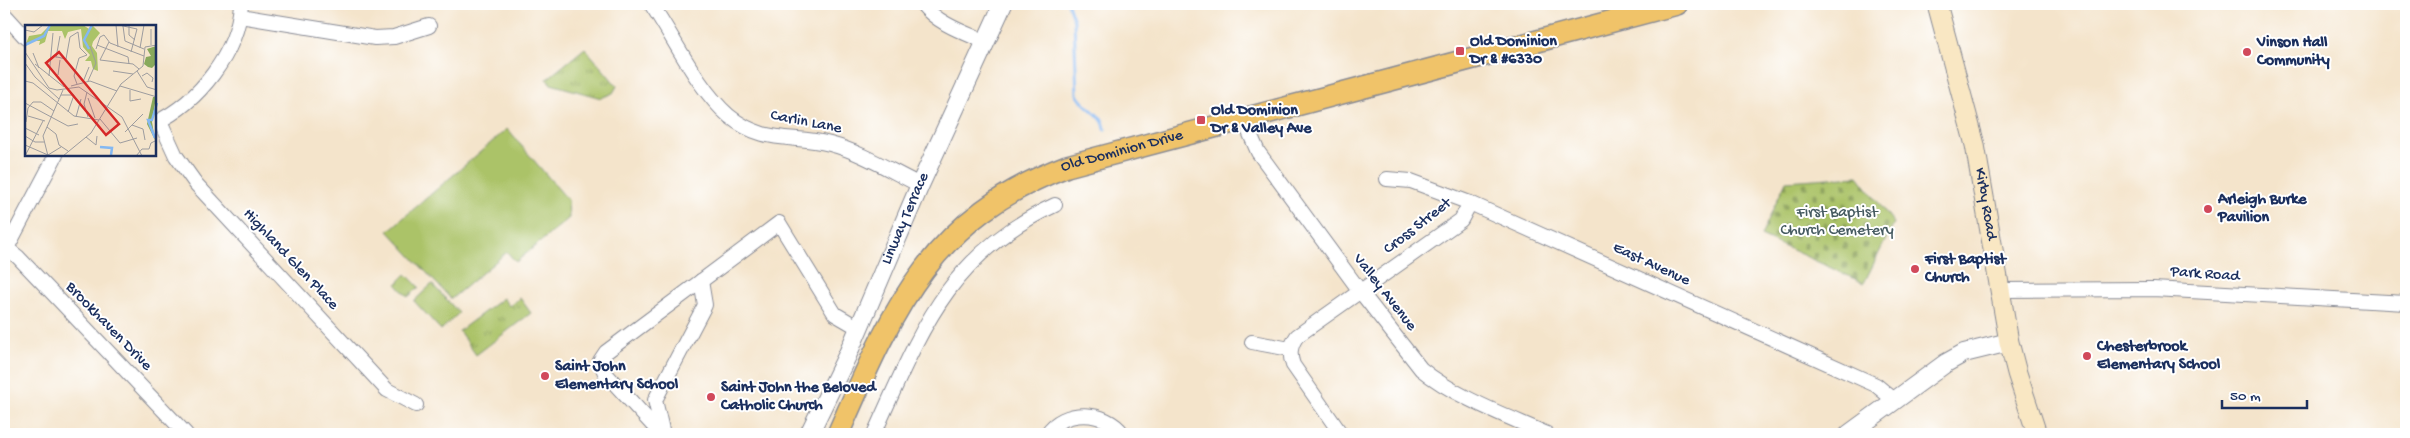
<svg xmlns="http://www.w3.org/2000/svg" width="2410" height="438" font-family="'Gochi Hand',sans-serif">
<defs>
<pattern id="grass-tufts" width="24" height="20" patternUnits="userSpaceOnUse" patternTransform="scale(1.25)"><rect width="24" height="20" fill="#abc368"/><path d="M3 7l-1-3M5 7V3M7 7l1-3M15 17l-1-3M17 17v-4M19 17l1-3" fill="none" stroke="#8a9f59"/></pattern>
<pattern id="cemetery-stones" width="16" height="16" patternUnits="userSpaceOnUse" patternTransform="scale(1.25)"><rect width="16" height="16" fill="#abc368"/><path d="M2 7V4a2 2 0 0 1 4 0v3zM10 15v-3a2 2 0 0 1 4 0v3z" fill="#8a9f59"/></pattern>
</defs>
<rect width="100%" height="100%" fill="#fff"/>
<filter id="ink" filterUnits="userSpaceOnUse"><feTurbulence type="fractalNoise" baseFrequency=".02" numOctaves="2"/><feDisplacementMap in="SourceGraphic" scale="10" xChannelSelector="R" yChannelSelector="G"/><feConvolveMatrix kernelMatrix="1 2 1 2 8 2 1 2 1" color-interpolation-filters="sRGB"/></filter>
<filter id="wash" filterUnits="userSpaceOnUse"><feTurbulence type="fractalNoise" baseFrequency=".0096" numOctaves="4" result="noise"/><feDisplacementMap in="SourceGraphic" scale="20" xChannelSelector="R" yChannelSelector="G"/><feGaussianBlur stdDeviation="1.12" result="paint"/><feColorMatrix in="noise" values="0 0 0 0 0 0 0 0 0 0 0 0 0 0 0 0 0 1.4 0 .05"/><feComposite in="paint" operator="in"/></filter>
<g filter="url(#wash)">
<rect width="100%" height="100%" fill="#f4e4cb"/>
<g fill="url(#grass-tufts)" stroke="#637963">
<polygon points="585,48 617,86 613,93 601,98 551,84 547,79"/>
<polygon points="406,274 419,287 408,297 396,284"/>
<polygon points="503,298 509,306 520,298 531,313 476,355 459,331"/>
</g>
<polygon fill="url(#cemetery-stones)" stroke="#637963" points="1858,176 1894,223 1864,283 1761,236 1786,181"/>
<g fill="#abc368" stroke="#637963">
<polygon points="507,129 568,200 569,218 516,262 507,252 451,299 388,231"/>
<polygon points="432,284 459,313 441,330 414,301"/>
</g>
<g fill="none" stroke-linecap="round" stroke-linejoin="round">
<path stroke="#84b8f2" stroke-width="3" d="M1068 4 1074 21 1077 94C1083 108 1104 114 1105 129"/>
</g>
</g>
<g filter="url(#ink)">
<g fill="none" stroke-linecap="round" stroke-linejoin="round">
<defs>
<g id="minor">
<path d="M651 4C675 39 697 88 729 116 765 145 792 134 830 144 861 152 891 171 920 185"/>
<path d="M922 4C938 24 963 32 986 42"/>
<polyline points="4,14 26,38"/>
<polyline points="240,16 375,38 394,37 429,26"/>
<path d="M1243 118 1258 152 1360 291 1421 369C1455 397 1507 416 1547 434"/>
<polyline points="160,121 176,156 196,184 387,390 416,405"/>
<path d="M155 123C199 102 238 52 241 4"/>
<polyline points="1387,179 1411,181 1470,203 1876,385 1894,400"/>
<polyline points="4,246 18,257 61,302 186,434"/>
<polyline points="7,248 56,155"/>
<polyline points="2002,290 2153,289 2406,303"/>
<polyline points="1252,342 1290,349"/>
<polyline points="661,434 605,373 600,361 606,352 779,223 835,314 859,328"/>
<polyline points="663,434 655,400 705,305 701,281"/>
<path d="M874 434C920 333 947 255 1055 205"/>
<path d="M1047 434C1063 408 1106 410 1123 434"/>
<path d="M1341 434 1293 365C1289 354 1290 346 1297 336L1461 220 1470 203"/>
</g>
<g id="tertiary">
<path id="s1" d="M809 434 847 356 920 185 1003 4"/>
<polyline points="1849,434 1946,363 1964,353 2009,342"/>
</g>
<g id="secondary">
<path id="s2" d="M1937 4 1975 145 2009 342 2017 373 2037 434"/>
</g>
<g id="primary">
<path id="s3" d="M838 434C893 309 930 218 1067 166L1677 4"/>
</g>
</defs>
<use href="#minor" stroke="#888a94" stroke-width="16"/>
<use href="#tertiary" stroke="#888a94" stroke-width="20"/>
<use href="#secondary" stroke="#888a94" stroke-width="21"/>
<use href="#primary" stroke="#888a94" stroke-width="24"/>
<use href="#minor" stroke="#fff" stroke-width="14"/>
<use href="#tertiary" stroke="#fff" stroke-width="18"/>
<use href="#secondary" stroke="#f9e7c3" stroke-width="19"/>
<use href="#primary" stroke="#f0c369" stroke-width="21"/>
</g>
</g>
<g fill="#d1495b" stroke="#fff" stroke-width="2">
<rect x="1455" y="46" width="10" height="10" rx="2.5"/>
<circle cx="2247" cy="52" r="5"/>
<rect x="1196" y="115" width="10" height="10" rx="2.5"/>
<circle cx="2208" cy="209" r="5"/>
<circle cx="1915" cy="269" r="5"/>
<circle cx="2087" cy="356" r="5"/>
<circle cx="545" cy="376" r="5"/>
<circle cx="711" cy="397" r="5"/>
</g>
<g text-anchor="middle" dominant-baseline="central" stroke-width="4" stroke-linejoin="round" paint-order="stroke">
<g font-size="16" font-weight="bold" fill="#1b2f5e" stroke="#fff" text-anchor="start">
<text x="1470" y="42">Old Dominion<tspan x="1470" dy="18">Dr &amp; #6330</tspan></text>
<text x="2257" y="43">Vinson Hall<tspan x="2257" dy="18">Community</tspan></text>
<text x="1211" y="111">Old Dominion<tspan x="1211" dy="18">Dr &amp; Valley Ave</tspan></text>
<text x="2218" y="200">Arleigh Burke<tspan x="2218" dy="18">Pavilion</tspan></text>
<text x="1925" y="260">First Baptist<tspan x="1925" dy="18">Church</tspan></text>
<text x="2097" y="347">Chesterbrook<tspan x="2097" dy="18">Elementary School</tspan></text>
<text x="555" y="367">Saint John<tspan x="555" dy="18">Elementary School</tspan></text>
<text x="721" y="388">Saint John the Beloved<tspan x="721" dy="18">Catholic Church</tspan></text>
</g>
<g font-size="16" fill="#1b2f5e" stroke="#fff">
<text transform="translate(806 123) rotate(11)">Carlin Lane</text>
<text stroke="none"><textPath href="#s3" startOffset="422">Old Dominion Drive</textPath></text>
<text stroke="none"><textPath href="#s2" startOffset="206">Kirby Road</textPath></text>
<text stroke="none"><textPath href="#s1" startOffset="236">Linway Terrace</textPath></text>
<text transform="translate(1418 227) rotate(-38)">Cross Street</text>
<text transform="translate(290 260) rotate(47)">Highland Glen Place</text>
<text transform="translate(1651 265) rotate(25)">East Avenue</text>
<text transform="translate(2205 275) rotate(4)">Park Road</text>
<text transform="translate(1384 293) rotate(52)">Valley Avenue</text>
<text transform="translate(108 327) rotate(46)">Brookhaven Drive</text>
</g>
<g font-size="16" fill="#465b61" stroke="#fff">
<text x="1837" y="213">First Baptist<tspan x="1837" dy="18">Church Cemetery</tspan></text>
</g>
</g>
<g transform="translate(25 25)">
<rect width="131" height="131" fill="#f4e4cb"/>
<path d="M25 0H58L64 4 61 13 63 22 68 16 67 21 72 28 73 46 68 44 66 36H60L65 30 58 22 56 4 43 7 40 14 37 6H23L20 17 14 20 15 16H7L0 21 4 11 16 9Z" fill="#abc368"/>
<path d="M131 21V39L127 43 123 42 119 39 121 32 126 31 122 24ZM128 72H131L127 97 130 115 122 99Z" fill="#88a95c"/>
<path d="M67 0 75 8 63 23 60 19 61 7Z" fill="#abc368"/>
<path fill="none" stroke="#84b8f2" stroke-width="2.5" d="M0 20 19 11 25 0M64 24 59 15 67 0M130 113 123 95H127L132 78M75 122 87 123 86 130"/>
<path fill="none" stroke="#9d9c9f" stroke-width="1" d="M91 0 93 22M94 0 112 4 106 27M104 0V10L110 15M98 1 100 16 119 24M0 5 9 7 18 0M84 17 75 35 108 39 114 44M72 20 103 32 104 39M126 20V4M115 23 119 0M71 24 75 12 79 10 85 18 119 31M0 27 24 63 32 65 54 62 97 92 117 131M8 28 14 43M32 32 41 34 45 12 53 7 55 23 62 30 54 33M31 33 35 11M0 38 10 52 34 74M10 39 39 62M88 46 108 49M112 46 122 62 132 65M33 50 35 35M24 51 28 8M117 51 122 48 128 53 127 57M0 56 8 58 49 91 74 95M63 56 71 38 65 21M58 57 64 42M52 59 49 51 54 33M46 61 65 56 92 66M95 61 132 72M105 65V76L116 74M62 67 59 79 63 92M36 70H49L43 87M63 73 70 93M0 78 43 101 53 99M3 91 20 96M51 92 56 74M75 94 95 118 112 113M1 97 3 83 8 77H16L29 86M107 100 118 104 120 115M22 102 31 109 34 120 43 126M0 103 14 110M100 107 118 89M0 111 10 117H19M61 112 71 120 72 111M0 120 23 130 36 122M0 131 18 96M23 131 18 111 38 65M38 131 66 108 96 59 118 41 120 22 132 20M111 131 117 124H124L126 118 132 115"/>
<path fill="#d62828" fill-opacity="0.15" stroke="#d62828" stroke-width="2.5" d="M34 27 94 99 81 110 21 38Z"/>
<rect width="131" height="131" fill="none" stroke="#1b2f5e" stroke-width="2.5"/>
</g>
<rect width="2410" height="438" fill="none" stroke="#fff" stroke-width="20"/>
<path d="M2222 400v8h85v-8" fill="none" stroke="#1b2f5e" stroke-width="2.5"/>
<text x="2230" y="400" font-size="15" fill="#1b2f5e" stroke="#ffffff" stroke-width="4" paint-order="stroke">50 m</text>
</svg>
